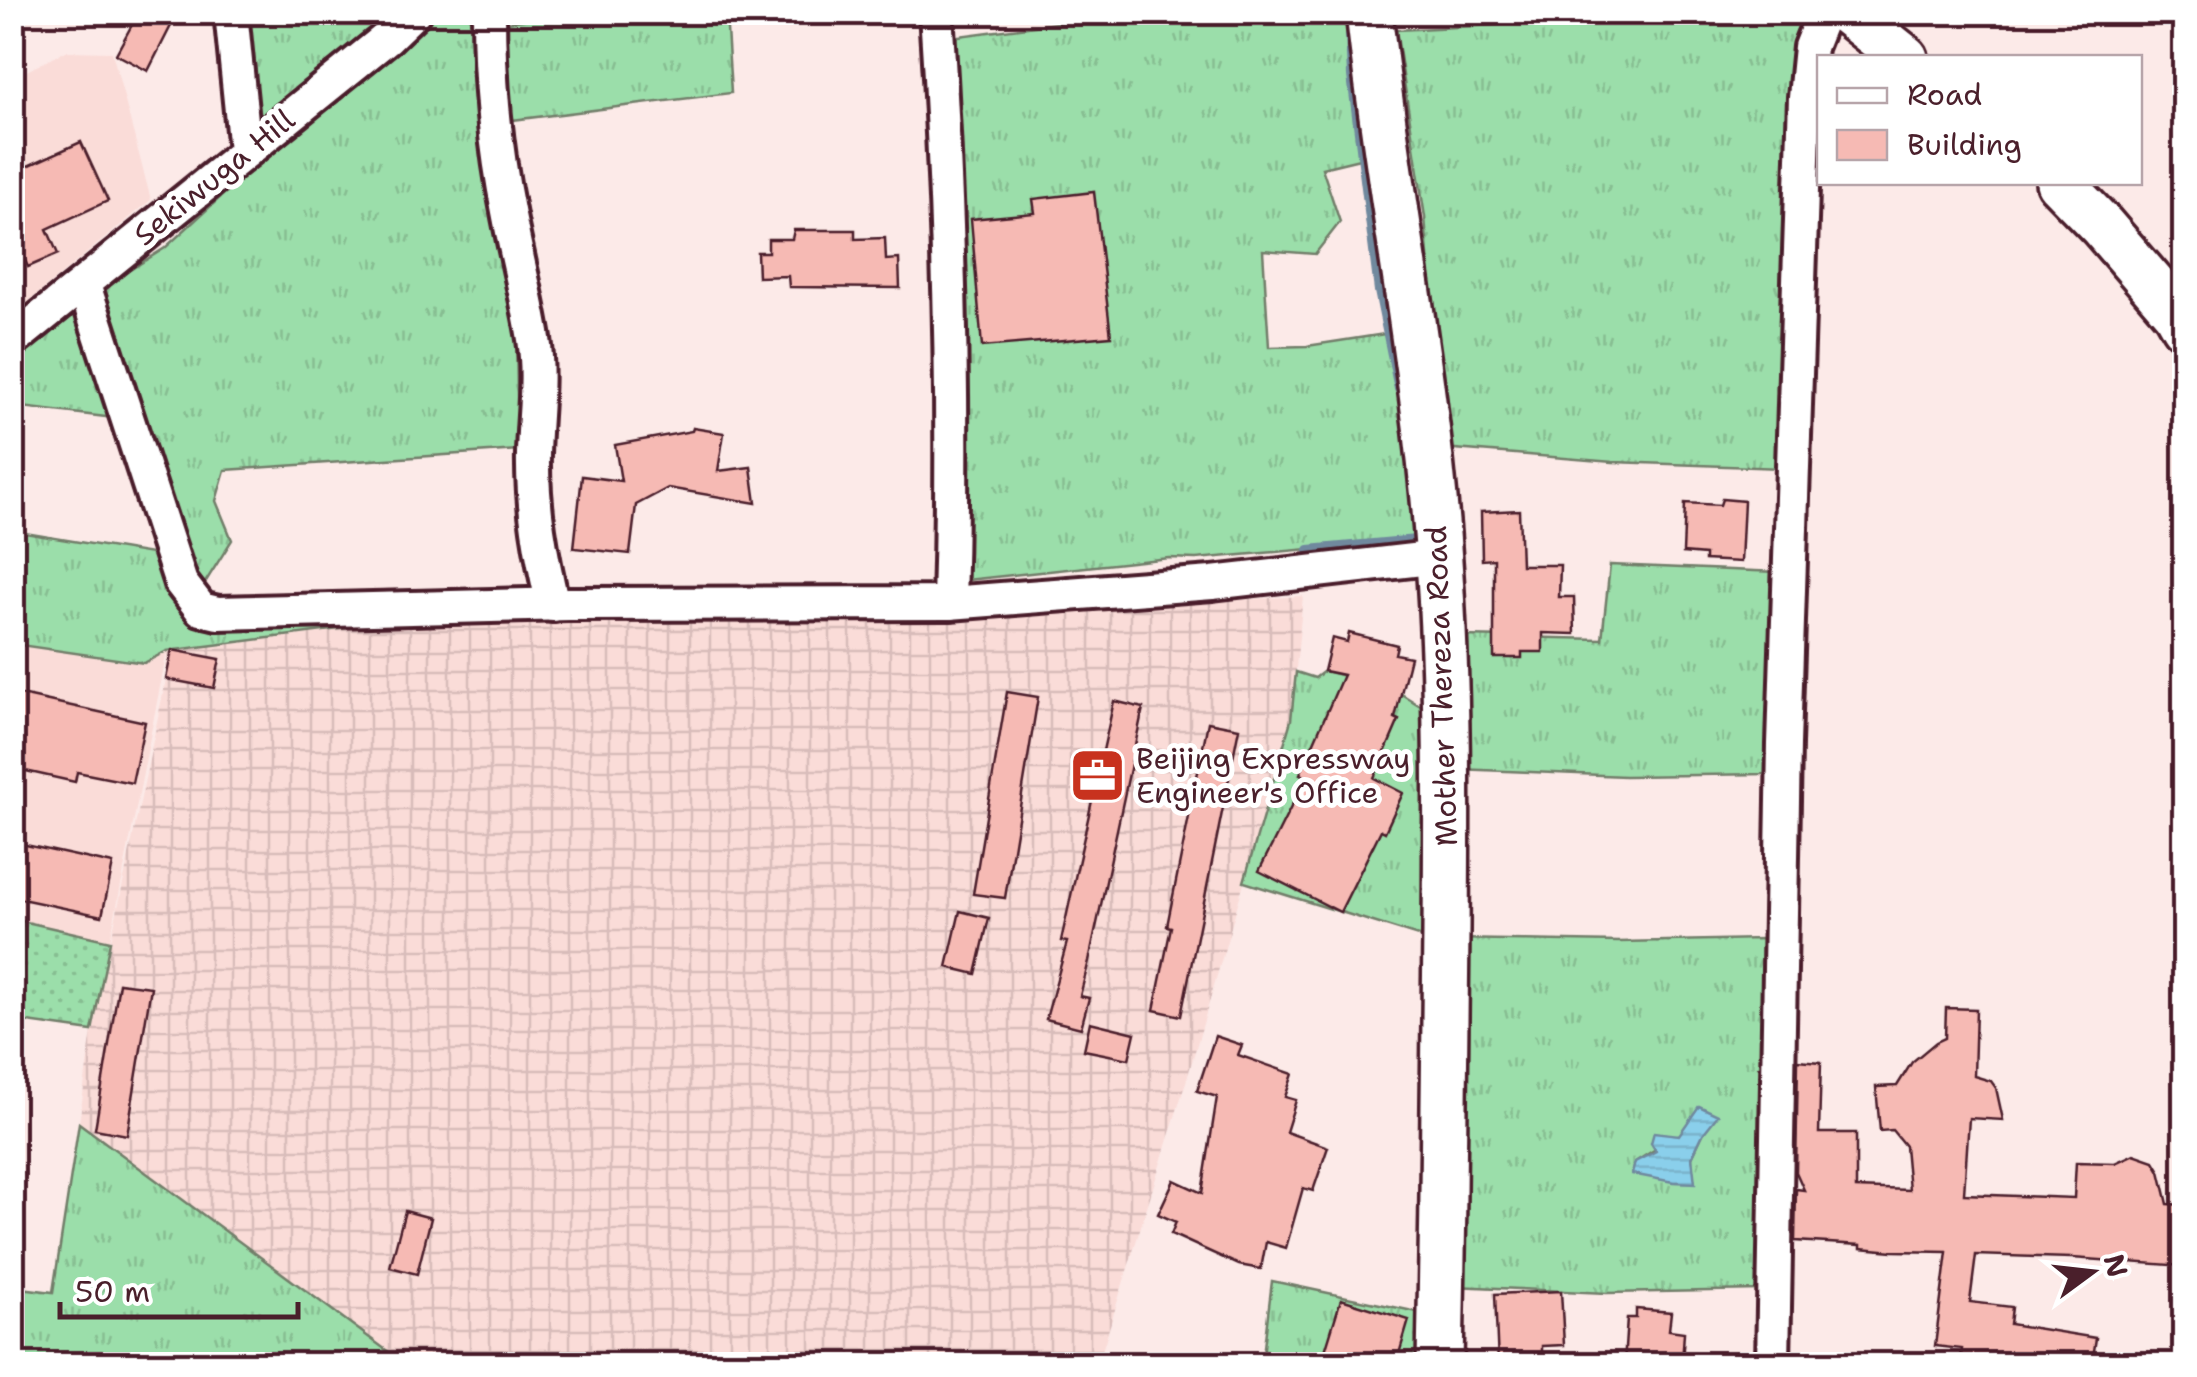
<svg xmlns="http://www.w3.org/2000/svg" width="2197" height="1377" font-family="'Shantell Sans',sans-serif">
<defs>
<pattern id="industrial-grid" width="8" height="8" patternUnits="userSpaceOnUse" patternTransform="scale(2.5)"><rect width="8" height="8" fill="#fadcd8"/><path d="M0 4h8M4 0v8" fill="none" stroke="#d8bcba"/></pattern>
<pattern id="grass-tufts" width="24" height="20" patternUnits="userSpaceOnUse" patternTransform="scale(2.5)"><rect width="24" height="20" fill="#9bdeaa"/><path d="M3 7l-1-3M5 7V3M7 7l1-3M15 17l-1-3M17 17v-4M19 17l1-3" fill="none" stroke="#87be92"/></pattern>
<pattern id="park-dots" width="8" height="8" patternUnits="userSpaceOnUse" patternTransform="scale(2.5)"><rect width="8" height="8" fill="#9bdeaa"/><path d="M2 2h.1M6 6h.1" fill="none" stroke="#87be92" stroke-width="1.8" stroke-linecap="round"/></pattern>
<pattern id="water-rules" width="6" height="5" patternUnits="userSpaceOnUse" patternTransform="scale(2.5)"><rect width="6" height="5" fill="#8acfeb"/><path d="M0 2.5h6" fill="none" stroke="#79b1ca"/></pattern>
</defs>
<rect width="100%" height="100%" fill="#fceae8"/>
<filter id="ink" filterUnits="userSpaceOnUse"><feTurbulence type="fractalNoise" baseFrequency=".01" numOctaves="2"/><feDisplacementMap in="SourceGraphic" scale="20" xChannelSelector="R" yChannelSelector="G"/><feConvolveMatrix kernelMatrix="1 2 1 2 8 2 1 2 1" color-interpolation-filters="sRGB"/></filter>
<g filter="url(#ink)">
<g fill="#fadcd8">
<polygon points="66,51 112,52 151,200 23,306 13,281 13,78"/>
<polygon points="13,644 144,663 167,651 110,941 13,919"/>
</g>
<polygon fill="url(#industrial-grid)" points="1303,596 1291,720 1189,1072 1098,1364 403,1364 79,1123 92,1031 166,679 167,651 347,628 546,614 866,622"/>
<g fill="url(#grass-tufts)" stroke="#727e6a" stroke-width="2.5" fill-rule="evenodd">
<polygon points="587,12 726,13 731,93 512,120 499,23"/>
<polygon points="241,13 388,13 273,121 251,121"/>
<polygon points="431,13 480,13 499,229 516,334 518,450 225,470 216,501 232,540 196,597 207,623 347,628 167,651 144,663 13,644 13,531 169,557 114,418 13,406 12,354 61,313 165,248 225,193 344,95"/>
<polygon points="1134,13 1357,13 1372,156 1322,168 1340,222 1315,254 1263,250 1269,347 1307,346 1398,332 1417,537 1388,542 1196,559 1169,558 957,581 943,38"/>
<polygon points="1743,13 1807,13 1782,468 1613,462 1443,448 1425,217 1396,30"/>
<polygon points="1610,565 1778,572 1767,774 1625,776 1457,769 1461,636 1602,639"/>
<polygon points="1324,671 1390,687 1419,705 1432,709 1428,939 1244,882 1291,720 1296,672 1315,678"/>
<path d="M1451 939 1619 942 1762 939 1759 1290 1607 1293 1454 1286ZM1703 1134 1692 1157 1635 1162 1678 1135Z"/>
<polygon points="79,1123 405,1364 13,1364 13,1287 53,1292"/>
<polygon points="1272,1281 1427,1314 1426,1364 1262,1364"/>
</g>
<polygon fill="url(#park-dots)" stroke="#727e6a" stroke-width="2.5" points="13,919 110,941 92,1031 13,1020"/>
<polygon fill="url(#water-rules)" stroke="#70899e" stroke-width="2.5" points="1699,1106 1718,1115 1703,1134 1692,1157 1695,1183 1673,1182 1632,1174 1635,1162 1656,1151 1651,1143 1654,1132 1679,1135"/>
<g fill="none" stroke-linecap="round" stroke-linejoin="round">
<g stroke="#70899e" stroke-width="10">
<polyline points="1350,35 1352,76 1379,291 1399,389"/>
<polyline points="1309,550 1416,540 1421,529"/>
</g>
</g>
<g fill="#f6bab4" stroke="#4a1f2b" stroke-width="2.5">
<polygon points="139,12 178,12 148,71 116,54"/>
<polygon points="81,142 108,201 47,229 58,254 28,267 12,232 12,173"/>
<polygon points="1094,192 1111,336 982,347 971,219 1035,213 1033,199"/>
<polygon points="794,230 855,230 855,239 885,238 886,260 899,259 900,288 789,287 788,276 758,277 757,252 768,252 768,239 792,239"/>
<polygon points="693,428 724,433 718,471 751,467 756,503 668,488 636,505 630,554 574,548 582,476 621,481 615,445 692,431"/>
<polygon points="1722,499 1744,501 1741,562 1705,560 1705,555 1683,553 1685,503 1720,505"/>
<polygon points="1519,510 1521,565 1560,565 1559,597 1574,597 1575,634 1543,633 1543,652 1522,652 1522,658 1494,658 1494,559 1482,560 1481,512"/>
<polygon points="1349,633 1397,645 1395,654 1410,657 1395,718 1399,720 1374,778 1403,793 1385,832 1381,830 1340,912 1259,871 1306,777 1300,774 1343,675 1324,671 1332,638 1347,642"/>
<polygon points="172,650 220,659 214,688 166,679"/>
<polygon points="1007,692 1038,697 1005,898 973,894"/>
<polygon points="12,693 145,722 132,783 77,772 75,782 12,768"/>
<polygon points="1114,701 1143,708 1089,961 1080,996 1089,998 1081,1028 1046,1019 1067,942 1061,941"/>
<polygon points="1208,722 1239,728 1181,1016 1154,1010 1171,927 1167,926"/>
<polygon points="12,842 113,864 102,916 12,897"/>
<polygon points="960,911 989,918 976,974 947,967"/>
<polygon points="119,983 151,987 127,1135 95,1129"/>
<polygon points="1946,1008 1976,1009 1974,1076 1991,1081 1996,1088 2003,1120 1969,1118 1964,1194 2074,1198 2076,1162 2115,1163 2134,1154 2154,1161 2160,1171 2168,1204 2184,1205 2184,1266 2072,1258 1976,1255 1970,1302 2012,1307 2010,1324 2096,1338 2092,1364 2029,1364 1961,1356 1962,1349 1935,1346 1947,1252 1893,1251 1861,1248 1861,1245 1795,1241 1796,1189 1804,1190 1796,1172 1798,1060 1821,1062 1819,1133 1856,1133 1856,1188 1909,1190 1905,1146 1892,1130 1880,1131 1876,1087 1897,1086 1912,1062 1936,1042 1945,1038"/>
<polygon points="1090,1022 1135,1033 1129,1059 1084,1050"/>
<polygon points="1215,1036 1242,1045 1238,1055 1293,1074 1285,1097 1296,1100 1286,1132 1328,1147 1313,1191 1303,1188 1286,1248 1266,1242 1261,1269 1239,1265 1171,1234 1176,1222 1158,1214 1174,1180 1202,1193 1217,1097 1197,1091"/>
<polygon points="405,1211 431,1218 417,1274 390,1267"/>
<polygon points="1561,1291 1564,1345 1542,1346 1542,1361 1498,1364 1495,1294"/>
<polygon points="1341,1299 1409,1320 1396,1364 1321,1364"/>
<polygon points="1636,1309 1671,1312 1669,1330 1684,1332 1682,1364 1624,1364 1627,1318 1636,1318"/>
</g>
<g fill="none" stroke-linecap="round" stroke-linejoin="round">
<defs>
<g id="street">
<polyline points="231,12 245,151"/>
<path d="M489 12C489 79 495 146 508 211 516 254 527 296 534 339 540 377 534 415 533 454 532 506 541 555 553 605"/>
<path d="M936 12C949 209 955 406 949 603"/>
<polyline points="84,285 181,583 201,609 218,613 569,604 949,603 1212,583 1439,557"/>
<polyline points="12,341 388,37 414,12"/>
<polyline points="1773,1364 1784,744 1805,97 1810,47 1824,12"/>
</g>
<g id="secondary">
<path d="M1369 12C1389 196 1427 377 1439 561 1448 685 1447 809 1446 932 1445 1077 1443 1220 1440 1364"/>
<polyline points="1847,12 1905,58"/>
<polyline points="2059,182 2102,226 2176,312 2184,326"/>
</g>
</defs>
<use href="#street" stroke="#4a1f2b" stroke-width="40"/>
<use href="#secondary" stroke="#4a1f2b" stroke-width="52"/>
<use href="#street" stroke="#fff" stroke-width="32"/>
<use href="#secondary" stroke="#fff" stroke-width="45"/>
</g>
</g>
<defs>
<symbol id="office-square" viewBox="-11 -11 22 22"><rect x="-9" y="-9" width="18" height="18" rx="4" fill="#c8321e" stroke="#fff"/><path d="M-6-3h4V-5.5h4V-3h4V5H-6ZM-1-4.5V-3h2v-1.5ZM-6 0V1H6V0Z" fill="#fff"/></symbol>
</defs>
<g fill-rule="evenodd">
<use href="#office-square" x="1066" y="744" width="63" height="63"/>
</g>
<g text-anchor="middle" dominant-baseline="central" stroke-width="10" stroke-linejoin="round" paint-order="stroke">
<g font-size="30" fill="#4a1f2b" stroke="#fff">
<text transform="translate(214 177) rotate(-39)">Sekiwuga Hill</text>
<text transform="translate(1441 686) rotate(-92)">Mother Thereza Road</text>
</g>
<g font-size="30" fill="#4a1f2b" stroke="#fff" text-anchor="start">
<text x="1136" y="758">Beijing Expressway<tspan x="1136" dy="34">Engineer's Office</tspan></text>
</g>
</g>
<rect width="2197" height="1377" fill="none" stroke="#fff" stroke-width="50"/>
<rect x="25" y="25" width="2147" height="1327" fill="none" stroke="#4a1f2b" stroke-width="4" filter="url(#ink)"/>
<rect x="1817" y="55" width="325" height="130" fill="#ffffff" stroke="#b7a5aa" stroke-width="2.5"/>
<rect x="1837" y="88" width="50" height="15" fill="#ffffff" stroke="#b7a5aa" stroke-width="2.5"/>
<text x="1907" y="105" font-size="30" fill="#4a1f2b">Road</text>
<rect x="1837" y="130" width="50" height="30" fill="#f6bab4" stroke="#b7a5aa" stroke-width="2.5"/>
<text x="1907" y="155" font-size="30" fill="#4a1f2b">Building</text>
<g transform="translate(2092 1272) rotate(75)" stroke="#ffffff" stroke-width="8" paint-order="stroke">
<path d="M0-8L18 38L0 25L-18 38Z" fill="#4a1f2b"/>
<text y="-15" font-size="28" font-weight="bold" text-anchor="middle" fill="#4a1f2b">N</text>
</g>
<path d="M60 1302v15h238v-15" fill="none" stroke="#4a1f2b" stroke-width="5"/>
<text x="75" y="1302" font-size="30" fill="#4a1f2b" stroke="#ffffff" stroke-width="8" paint-order="stroke">50 m</text>
</svg>
